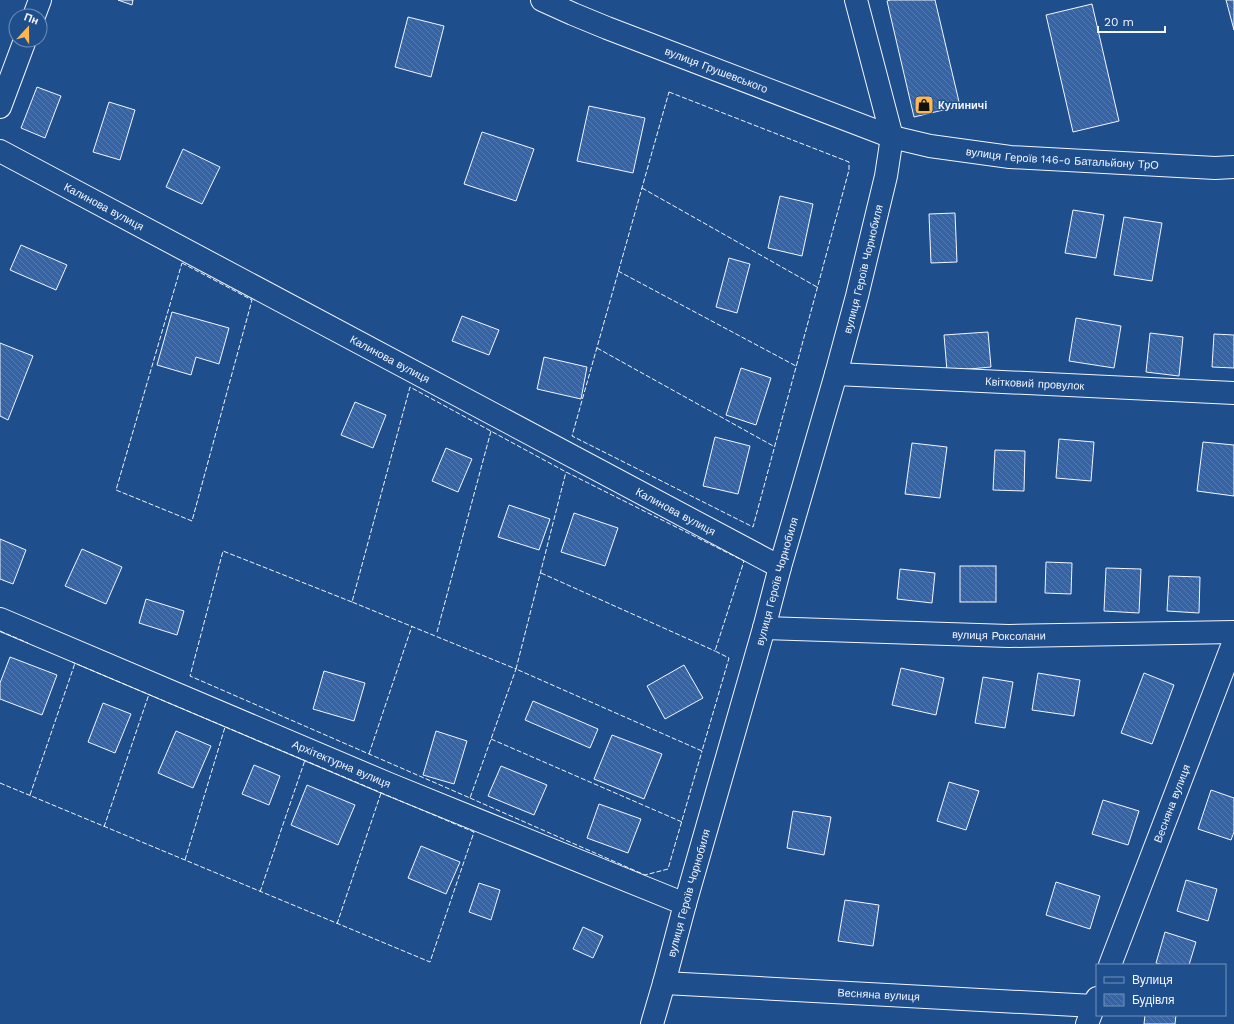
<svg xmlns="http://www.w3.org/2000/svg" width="1234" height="1024" font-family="'Work Sans',sans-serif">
<defs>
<pattern id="building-back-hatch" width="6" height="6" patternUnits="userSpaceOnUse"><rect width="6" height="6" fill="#3563a3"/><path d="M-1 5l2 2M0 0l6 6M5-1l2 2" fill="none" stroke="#537ab1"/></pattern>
</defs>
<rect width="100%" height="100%" fill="#1f4e8c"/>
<g fill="url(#building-back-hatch)" stroke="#f2f6ff">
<polygon points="118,0 133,0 132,5"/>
<polygon points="890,0 935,0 960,106 914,117 887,1"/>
<polygon points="1226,0 1234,0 1234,30"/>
<polygon points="1092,4 1119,121 1073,132 1046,15"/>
<polygon points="408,17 444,26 431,77 395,67"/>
<polygon points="37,87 61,96 45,138 21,128"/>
<polygon points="109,102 135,110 120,160 93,152"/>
<polygon points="589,106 645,118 633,173 577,161"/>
<polygon points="482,132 534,149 516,201 464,184"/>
<polygon points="183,149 220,167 202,204 166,187"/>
<polygon points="780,196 813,204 802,256 768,248"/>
<polygon points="1073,210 1104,215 1096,258 1065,253"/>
<polygon points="955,213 957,262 931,263 929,214"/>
<polygon points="1124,217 1162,223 1152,281 1114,275"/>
<polygon points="21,245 67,265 56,290 10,270"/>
<polygon points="729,258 750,264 737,313 716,307"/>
<polygon points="172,312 229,328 219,364 196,357 191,375 157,365"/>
<polygon points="462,316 499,330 489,355 452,341"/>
<polygon points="1076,318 1121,326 1114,368 1069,361"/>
<polygon points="988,332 991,367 947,371 944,335"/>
<polygon points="1150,333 1183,337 1179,376 1146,372"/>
<polygon points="1214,334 1234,335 1234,368 1212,367"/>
<polygon points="0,343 33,356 8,420 0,416"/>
<polygon points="544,357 587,367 581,399 537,389"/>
<polygon points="741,368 771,378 756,425 726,415"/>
<polygon points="355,402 386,415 373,448 341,435"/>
<polygon points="715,437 750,446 738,494 703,486"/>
<polygon points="1059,439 1094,442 1091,481 1056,478"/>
<polygon points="1203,442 1234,445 1234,496 1197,491"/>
<polygon points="912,443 947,447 940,498 905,494"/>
<polygon points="446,448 472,459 458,492 432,481"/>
<polygon points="995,450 1025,451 1024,491 993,490"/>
<polygon points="509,505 550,519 539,550 498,537"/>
<polygon points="574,513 618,528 605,566 561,552"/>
<polygon points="0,539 26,550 13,584 0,579"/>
<polygon points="82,549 122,567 106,604 65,586"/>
<polygon points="1046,562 1072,563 1071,594 1045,593"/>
<rect x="960" y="566" width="36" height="36"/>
<polygon points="1106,568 1141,569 1139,613 1104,611"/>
<polygon points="900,569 935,573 932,603 897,599"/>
<polygon points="1169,576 1200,577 1199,613 1167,611"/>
<polygon points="146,599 184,611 177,635 139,623"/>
<polygon points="10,657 57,675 42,715 0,699 0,683"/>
<polygon points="684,665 703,698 665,719 647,686"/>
<polygon points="901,668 944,678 936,715 892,705"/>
<polygon points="324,671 365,683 354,721 313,709"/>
<polygon points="1038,673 1080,680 1074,716 1032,710"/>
<polygon points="1144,673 1174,685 1152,744 1121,733"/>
<polygon points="983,677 1013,682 1005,728 975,723"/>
<polygon points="533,701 598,729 590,748 525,720"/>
<polygon points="103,703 131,714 115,753 88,742"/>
<polygon points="176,731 211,746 193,788 158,773"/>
<polygon points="436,731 467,741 454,784 423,775"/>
<polygon points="612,735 662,754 644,799 594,779"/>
<polygon points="254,765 280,776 269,805 242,794"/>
<polygon points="501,766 547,785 534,815 488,796"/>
<polygon points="949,782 979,791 966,830 937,821"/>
<polygon points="307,785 355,805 338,845 291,825"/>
<polygon points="1211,790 1234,798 1234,832 1231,840 1198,829"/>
<polygon points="1103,800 1139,811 1128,845 1092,834"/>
<polygon points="599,804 641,819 628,853 587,838"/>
<polygon points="793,811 831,817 824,855 787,848"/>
<polygon points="421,846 460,862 446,894 408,878"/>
<polygon points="1186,880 1217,889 1208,921 1177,911"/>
<polygon points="1056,882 1100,896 1090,929 1046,915"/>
<polygon points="479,883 500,890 491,920 469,912"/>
<polygon points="845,900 879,905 873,946 838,941"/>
<polygon points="583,927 603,936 593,958 573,949"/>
<polygon points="1165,932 1196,942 1189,965 1163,965 1156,963"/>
<polygon points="1145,1015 1176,1015 1175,1024 1144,1024"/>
</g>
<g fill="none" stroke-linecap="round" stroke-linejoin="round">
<defs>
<g id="minor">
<path id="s1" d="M542 0 573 14 607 28 892 137 930 146 1010 157 1215 168 1234 167"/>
<polyline points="34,16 40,0"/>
<polyline points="0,107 25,40"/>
<path id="s2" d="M0 151 780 567"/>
<path id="s3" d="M836 374 1234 393"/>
<path id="s4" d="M0 619 389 784 685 904"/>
<path id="s5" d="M764 628 1009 636 1234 632"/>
<path id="s6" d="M1110 965 1234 641"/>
<path id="s7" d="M664 983 1094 1006"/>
<path id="s8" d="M652 1024 664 983 685 904 764 628 780 567 836 374 857 296 886 176 892 137 856 0"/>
<polyline points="1087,1024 1097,998"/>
</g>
</defs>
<use href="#minor" stroke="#f2f6ff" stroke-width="24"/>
<use href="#minor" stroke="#1f4e8c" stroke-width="22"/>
<g stroke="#f2f6ff" stroke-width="1" stroke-dasharray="5 2" stroke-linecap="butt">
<polygon points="669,92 849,162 849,170 753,527 572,436"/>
<polyline points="642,188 817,287"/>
<polygon points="182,263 252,300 192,521 116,490"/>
<polyline points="618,271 796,366"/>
<polyline points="597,348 775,447"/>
<polyline points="541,573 715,651"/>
<polyline points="352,602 223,551 190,676 470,798 516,669 352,602 410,387 566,472 744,561 715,651 729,658 702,751 516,669 566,472"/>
<polyline points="0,631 28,643"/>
<polyline points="437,632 491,431"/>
<polyline points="491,739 682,822"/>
<polyline points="369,754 412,626"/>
<polyline points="0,783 430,962 474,832 72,662"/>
<polyline points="30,795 75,663"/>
<polyline points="470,798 645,875 668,869 702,751"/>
<polyline points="104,827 149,694"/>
<polyline points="185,860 225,727"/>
<polyline points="260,892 305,760"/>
<polyline points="337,924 381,793"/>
</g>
</g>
<defs>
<symbol id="shop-square" viewBox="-11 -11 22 22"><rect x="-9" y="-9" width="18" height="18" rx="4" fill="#ffb74d" stroke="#1f4e8c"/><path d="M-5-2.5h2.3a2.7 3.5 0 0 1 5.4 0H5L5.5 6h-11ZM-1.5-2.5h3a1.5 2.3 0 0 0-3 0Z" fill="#111"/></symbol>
</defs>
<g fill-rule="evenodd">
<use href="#shop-square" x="913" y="94" width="22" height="22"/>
</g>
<g text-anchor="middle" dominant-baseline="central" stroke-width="3" stroke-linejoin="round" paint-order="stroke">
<g font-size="11" fill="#f2f6ff" stroke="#1f4e8c">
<text stroke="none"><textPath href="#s1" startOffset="188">вулиця Грушевського</textPath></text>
<text stroke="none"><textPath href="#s1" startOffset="548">вулиця Героїв 146-о Батальйону ТрО</textPath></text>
<text stroke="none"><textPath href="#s2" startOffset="118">Калинова вулиця</textPath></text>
<text stroke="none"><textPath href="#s8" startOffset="784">вулиця Героїв Чорнобиля</textPath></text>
<text stroke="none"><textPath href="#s2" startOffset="442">Калинова вулиця</textPath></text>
<text stroke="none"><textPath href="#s3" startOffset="199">Квітковий провулок</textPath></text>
<text stroke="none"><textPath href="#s2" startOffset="766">Калинова вулиця</textPath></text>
<text stroke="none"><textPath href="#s8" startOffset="460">вулиця Героїв Чорнобиля</textPath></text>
<text stroke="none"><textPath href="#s5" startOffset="235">вулиця Роксолани</textPath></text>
<text stroke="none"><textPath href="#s4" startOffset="371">Архітектурна вулиця</textPath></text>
<text stroke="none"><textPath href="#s6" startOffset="173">Весняна вулиця</textPath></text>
<text stroke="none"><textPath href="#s8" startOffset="136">вулиця Героїв Чорнобиля</textPath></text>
<text stroke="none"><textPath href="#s7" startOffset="215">Весняна вулиця</textPath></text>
</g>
<g font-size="11" font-weight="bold" fill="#f2f6ff" stroke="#1f4e8c" text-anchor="start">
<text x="938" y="105">Кулиничі</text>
</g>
</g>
<rect x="1096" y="964" width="130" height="52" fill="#1f4e8c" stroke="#7391ba"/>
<rect x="1104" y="977" width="20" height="6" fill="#1f4e8c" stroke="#7391ba"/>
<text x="1132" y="984" font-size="12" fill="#f2f6ff">Вулиця</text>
<rect x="1104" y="994" width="20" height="12" fill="url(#building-back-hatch)" stroke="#7391ba"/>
<text x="1132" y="1004" font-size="12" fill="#f2f6ff">Будівля</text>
<g transform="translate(28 28) rotate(21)"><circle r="19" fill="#1f4e8c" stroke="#7391ba"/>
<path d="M0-3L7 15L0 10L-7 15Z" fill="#ffb74d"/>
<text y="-6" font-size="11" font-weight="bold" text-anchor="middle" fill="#f2f6ff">Пн</text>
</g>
<path d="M1098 26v6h67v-6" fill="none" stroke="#f2f6ff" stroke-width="2"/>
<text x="1104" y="26" font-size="12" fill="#f2f6ff" stroke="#1f4e8c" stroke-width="3" paint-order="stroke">20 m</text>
</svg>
